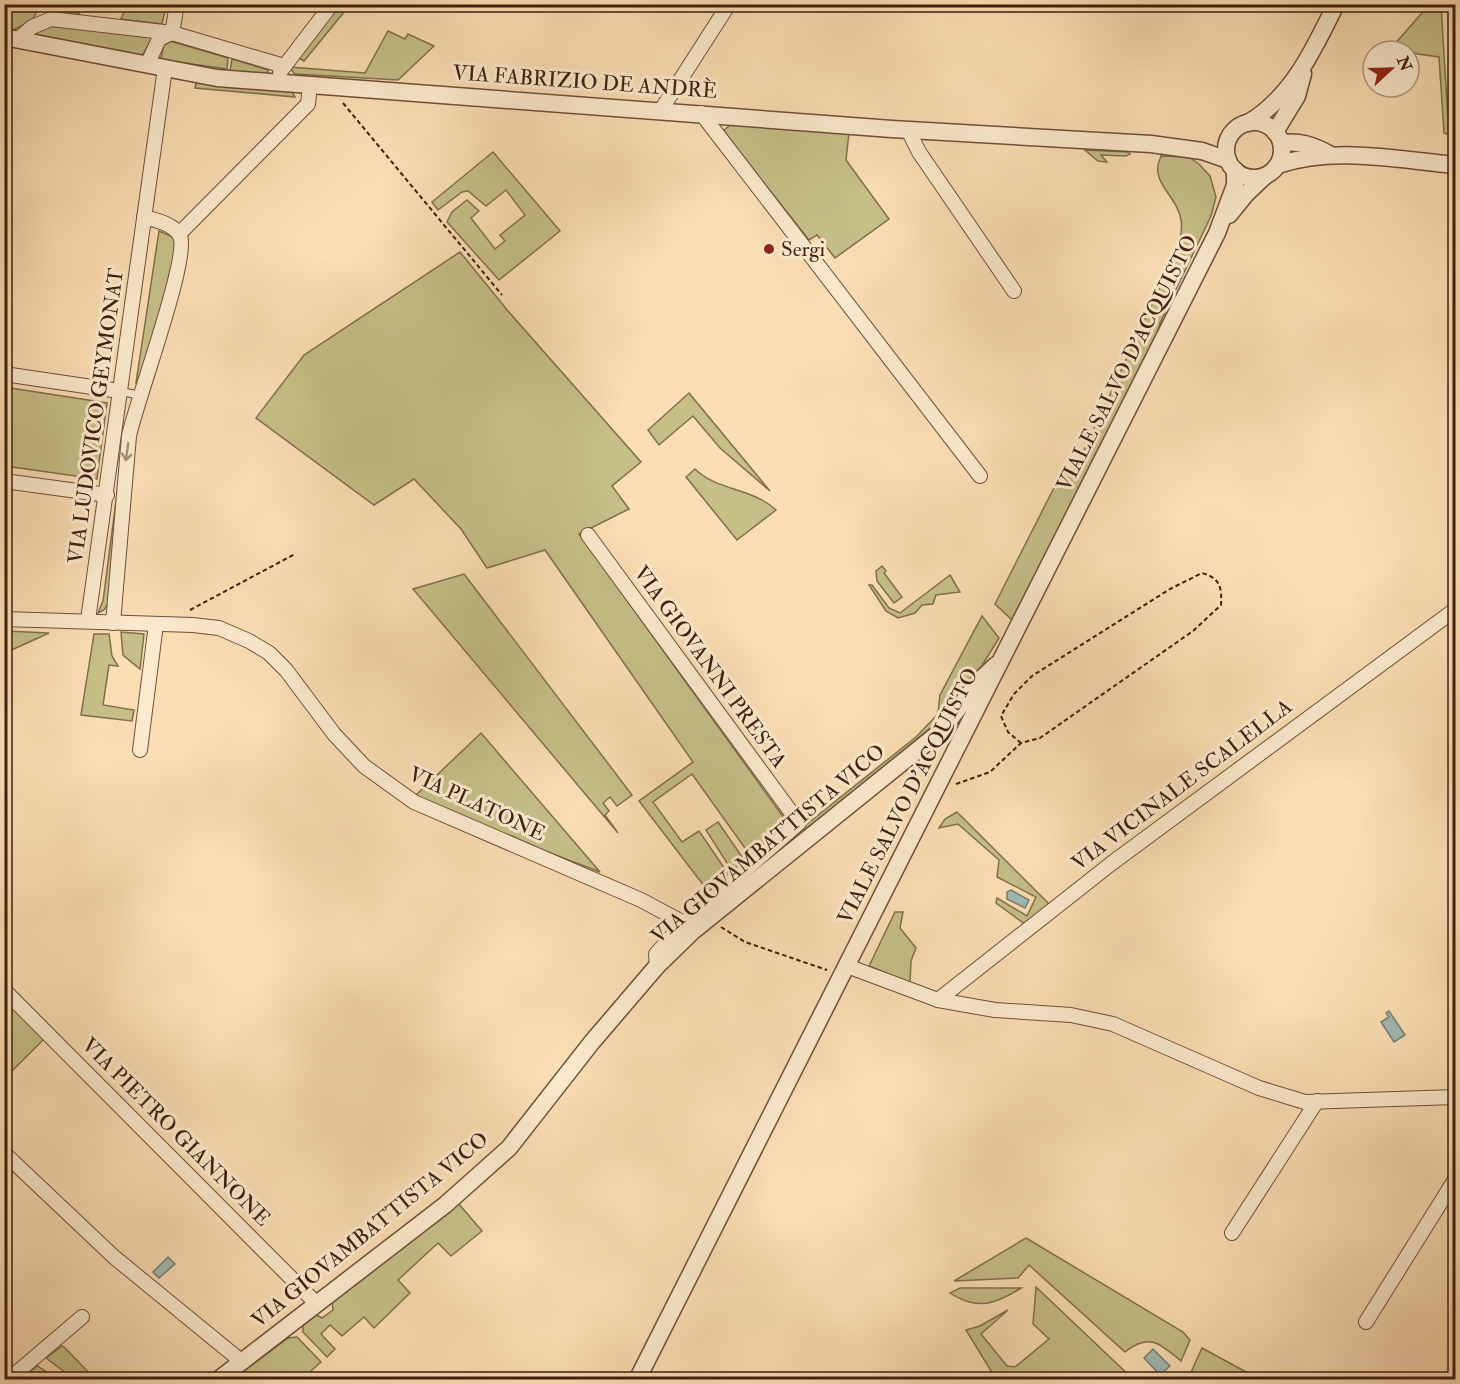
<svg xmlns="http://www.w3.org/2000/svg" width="1460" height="1384" font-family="'IM FELL Double Pica',serif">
<rect width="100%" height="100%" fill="#fbdeb4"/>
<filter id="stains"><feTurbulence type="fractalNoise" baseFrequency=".00333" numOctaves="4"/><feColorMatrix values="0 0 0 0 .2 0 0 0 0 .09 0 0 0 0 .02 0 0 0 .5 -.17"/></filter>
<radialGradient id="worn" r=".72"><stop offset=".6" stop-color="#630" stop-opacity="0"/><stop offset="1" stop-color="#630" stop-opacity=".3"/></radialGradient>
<g fill="#c6bf88" stroke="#826e4b" stroke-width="1.5">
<polygon points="5,5 39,5 33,20 11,31 5,30"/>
<polygon points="67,5 83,5 79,14 63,14"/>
<polygon points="127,5 139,9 141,5 166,5 162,24 121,19"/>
<polygon points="339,5 349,6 304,61 297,57"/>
<polygon points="1429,5 1441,5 1449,135 1444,133 1439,57 1418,54 1393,46"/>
<polygon points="51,24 153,36 142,56 34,34"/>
<polygon points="388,31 405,39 408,34 434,46 398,80 295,74 289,67 365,73"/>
<polygon points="170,41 228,58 227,69 163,60 161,57 164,45"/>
<polygon points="232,59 268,70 268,72 262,75 230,71"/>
<polygon points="196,83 292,92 295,97 195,88"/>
<polygon points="734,122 849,133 846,160 889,219 835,258 817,235 809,240 723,131"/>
<polygon points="1085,150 1129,152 1130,154 1126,156 1101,155 1107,162 1098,161"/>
<polygon points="493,152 560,231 499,280 447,222 452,212 467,200 479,211 471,218 495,249 505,241 500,235 525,215 506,190 486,206 468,191 462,192 438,210 432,202"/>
<path d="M1161 156 1189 157 1199 164 1210 176 1216 197 1211 216 1160 323 1156 339 1012 620 995 604 1063 470 1072 476 1178 248C1180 239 1183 229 1181 220 1177 194 1148 183 1161 156Z"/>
<polygon points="159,231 173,237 177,247 176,256 140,382 136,383"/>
<polygon points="460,252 508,311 641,462 612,486 629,509 579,534 789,825 752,858 692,774 653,802 682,842 699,831 729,875 711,895 639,801 693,762 545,550 487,568 461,529 414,479 374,505 256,418 304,355"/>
<polygon points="4,387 107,403 97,479 5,466"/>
<polygon points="689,393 770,491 720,448 693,416 659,445 648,430"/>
<path d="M695 469C717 491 753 488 776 510L737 540 686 477Z"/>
<polygon points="119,478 108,604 104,610 98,613 103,601"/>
<polygon points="882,566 886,571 884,573 902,597 894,603 877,581 876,571"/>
<polygon points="464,574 632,795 617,806 610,797 603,803 609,811 605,815 618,833 413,589"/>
<polygon points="950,575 960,592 936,595 933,604 922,605 915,613 898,618 886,611 869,585 872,585 889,608 900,613"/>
<polygon points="982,616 999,638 976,675 941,719 756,873 739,878 916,737 938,714 940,695"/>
<polygon points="5,631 49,633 5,653"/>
<polygon points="121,632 144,634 140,669 123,655"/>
<polygon points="94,634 109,634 112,656 118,666 109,665 103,705 134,710 132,721 81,715"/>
<polygon points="481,733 600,872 537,848 415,796"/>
<polygon points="957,812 1049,904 1026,925 996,903 997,898 1027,916 1036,897 997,877 999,860 958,824 939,828 945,819"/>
<polygon points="718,822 747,864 734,874 706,830"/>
<polygon points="895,912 903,912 900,928 916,948 911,961 910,983 869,966"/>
<polygon points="14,1006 44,1039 5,1078 5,1015"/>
<polygon points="458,1203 482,1231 451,1256 438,1243 398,1280 410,1293 374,1328 364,1317 342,1336 330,1325 321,1334 335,1349 327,1357 303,1332 303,1324 315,1314 322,1318 333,1310 332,1301"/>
<path d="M1026 1238 1183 1332 1190 1340 1181 1361C1159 1343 1149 1333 1125 1352L1029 1265 1018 1278 954 1281Z"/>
<polygon points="1036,1287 1133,1379 996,1379 966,1330 980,1326 1008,1310 981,1334 1007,1366 1015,1367 1049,1339 1033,1324"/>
<path d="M960 1288H1021C996 1304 977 1311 950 1293Z"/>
<polygon points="297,1337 321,1362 302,1379 233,1379 288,1338"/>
<polygon points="62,1346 65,1348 95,1379 74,1379 46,1358"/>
<polygon points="1202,1348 1259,1379 1188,1379"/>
<polygon points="38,1366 56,1379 19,1379"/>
</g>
<g fill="#a0bbb5" stroke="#797c72" stroke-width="1.5">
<polygon points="1011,890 1029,900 1025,908 1007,899 1007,892"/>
<polygon points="1389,1011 1405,1035 1394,1042 1381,1022 1389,1017 1386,1013"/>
<polygon points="168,1257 175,1264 159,1278 153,1272"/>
<polygon points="1153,1349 1170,1366 1160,1375 1144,1358"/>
</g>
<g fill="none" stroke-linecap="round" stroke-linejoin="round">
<defs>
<polyline id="service" points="119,391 138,395"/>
<g id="minor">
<polyline points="17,40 32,27 51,19 172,33 284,66"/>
<polyline points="147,65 159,39 172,33 177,4"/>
<polyline points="280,72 332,4"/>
<polyline points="661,110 729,4"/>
<polyline points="701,113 980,476"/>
<polyline points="908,130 919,152 1014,291"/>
<polyline points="179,234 308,104 310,85"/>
<polyline points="4,374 119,391"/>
<polyline points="4,481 107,495"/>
<polyline points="588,535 799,823 684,923 656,954 657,966"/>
<polyline points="4,619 193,625 219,628 249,641 269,653 286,670 334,734 364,766 414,802 641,900 684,923 693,931"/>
<polyline points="88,620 165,68"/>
<path d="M113 623 129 436C136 402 190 257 180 236 174 224 156 220 144 217"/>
<polyline points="140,750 156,624"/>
<polyline points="847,966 938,1000 995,1010 1071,1015 1113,1024 1259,1088 1305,1102 1456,1097"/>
<polyline points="4,990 317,1304"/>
<polyline points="938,1000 1112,863 1456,609"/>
<polyline points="4,1153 114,1257 241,1361"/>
<polyline points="1232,1233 1317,1101"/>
<polyline points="1366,1322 1456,1178"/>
<polyline points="8,1380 82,1317"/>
</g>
<g id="tertiary">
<polyline points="4,37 217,78 892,129 1151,144 1202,151 1228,160"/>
<circle cx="1254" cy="150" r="28"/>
<path d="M1248 123C1292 97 1314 49 1336 4"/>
<polyline points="1275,132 1297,96 1303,74"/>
<path d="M1281 143C1300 141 1313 145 1329 154"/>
<path d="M1278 165C1335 146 1397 160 1456 165"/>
<polyline points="1229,215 1246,194 1265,176"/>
<polyline points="218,1380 445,1205 509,1148 592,1042 657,966 693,931 940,732 980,680 996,665"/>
<polyline points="637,1380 1217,233 1235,185 1235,170"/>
</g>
</defs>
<use href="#service" stroke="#6e4e38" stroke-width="9"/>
<use href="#minor" stroke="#6e4e38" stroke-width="16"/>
<use href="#tertiary" stroke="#6e4e38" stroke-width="19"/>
<g stroke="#3f1e0e" stroke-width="2" stroke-dasharray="4.5 3" stroke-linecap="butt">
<polyline points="343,103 502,295"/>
<polyline points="190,610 295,554"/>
<path d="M956 784 990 772 1021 743 1040 738 1193 631 1221 605C1222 587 1220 578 1202 573L1170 589 1032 676 1014 694 1001 716 1008 732 1021 743"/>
<polyline points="721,927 745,942 827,970"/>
</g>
<use href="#service" stroke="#fceace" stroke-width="7"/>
<use href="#minor" stroke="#fceace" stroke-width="14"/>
<use href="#tertiary" stroke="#fceace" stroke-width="16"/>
</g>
<defs><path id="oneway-shaft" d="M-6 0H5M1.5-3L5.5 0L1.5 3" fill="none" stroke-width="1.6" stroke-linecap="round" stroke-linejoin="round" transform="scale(1.5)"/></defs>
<use stroke="#a78e78" href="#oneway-shaft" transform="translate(127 452) rotate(98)"/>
<circle fill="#8f2418" stroke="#fceace" stroke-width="2" cx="769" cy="249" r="6"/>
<g text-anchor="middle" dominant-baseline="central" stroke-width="6" stroke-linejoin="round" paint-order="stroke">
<g font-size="21" fill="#3f1e0e" stroke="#fceace">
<text transform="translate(585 82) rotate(4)">VIA FABRIZIO DE ANDRÈ</text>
<text transform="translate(1127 363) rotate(-63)">VIALE SALVO D'ACQUISTO</text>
<text transform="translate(96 416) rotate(-82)">VIA LUDOVICO GEYMONAT</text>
<text transform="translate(710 667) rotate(54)">VIA GIOVANNI PRESTA</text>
<text transform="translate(1182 785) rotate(-37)">VIA VICINALE SCALELLA</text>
<text transform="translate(908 796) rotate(-63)">VIALE SALVO D'ACQUISTO</text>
<text transform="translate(477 804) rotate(25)">VIA PLATONE</text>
<text transform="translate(768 844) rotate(-40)">VIA GIOVAMBATTISTA VICO</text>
<text transform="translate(176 1132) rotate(45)">VIA PIETRO GIANNONE</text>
<text transform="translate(370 1230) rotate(-39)">VIA GIOVAMBATTISTA VICO</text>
</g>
<g font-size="21" fill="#3f1e0e" stroke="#fceace" text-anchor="start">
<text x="781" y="249">Sergi</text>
</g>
</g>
<rect width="1460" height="1384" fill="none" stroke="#fbdeb4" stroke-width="24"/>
<rect x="6" y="6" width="1448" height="1372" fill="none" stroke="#3f1e0e" stroke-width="3"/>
<rect x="12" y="12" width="1436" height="1360" fill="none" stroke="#3f1e0e" stroke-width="1.5"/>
<g transform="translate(1391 69) rotate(68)"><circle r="28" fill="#fceace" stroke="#b09881" stroke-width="1.5"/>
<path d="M0-4.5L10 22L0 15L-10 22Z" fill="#8f2418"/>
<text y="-9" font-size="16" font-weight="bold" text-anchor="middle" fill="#3f1e0e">N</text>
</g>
<rect width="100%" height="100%" filter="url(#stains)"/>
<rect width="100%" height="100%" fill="url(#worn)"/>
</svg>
